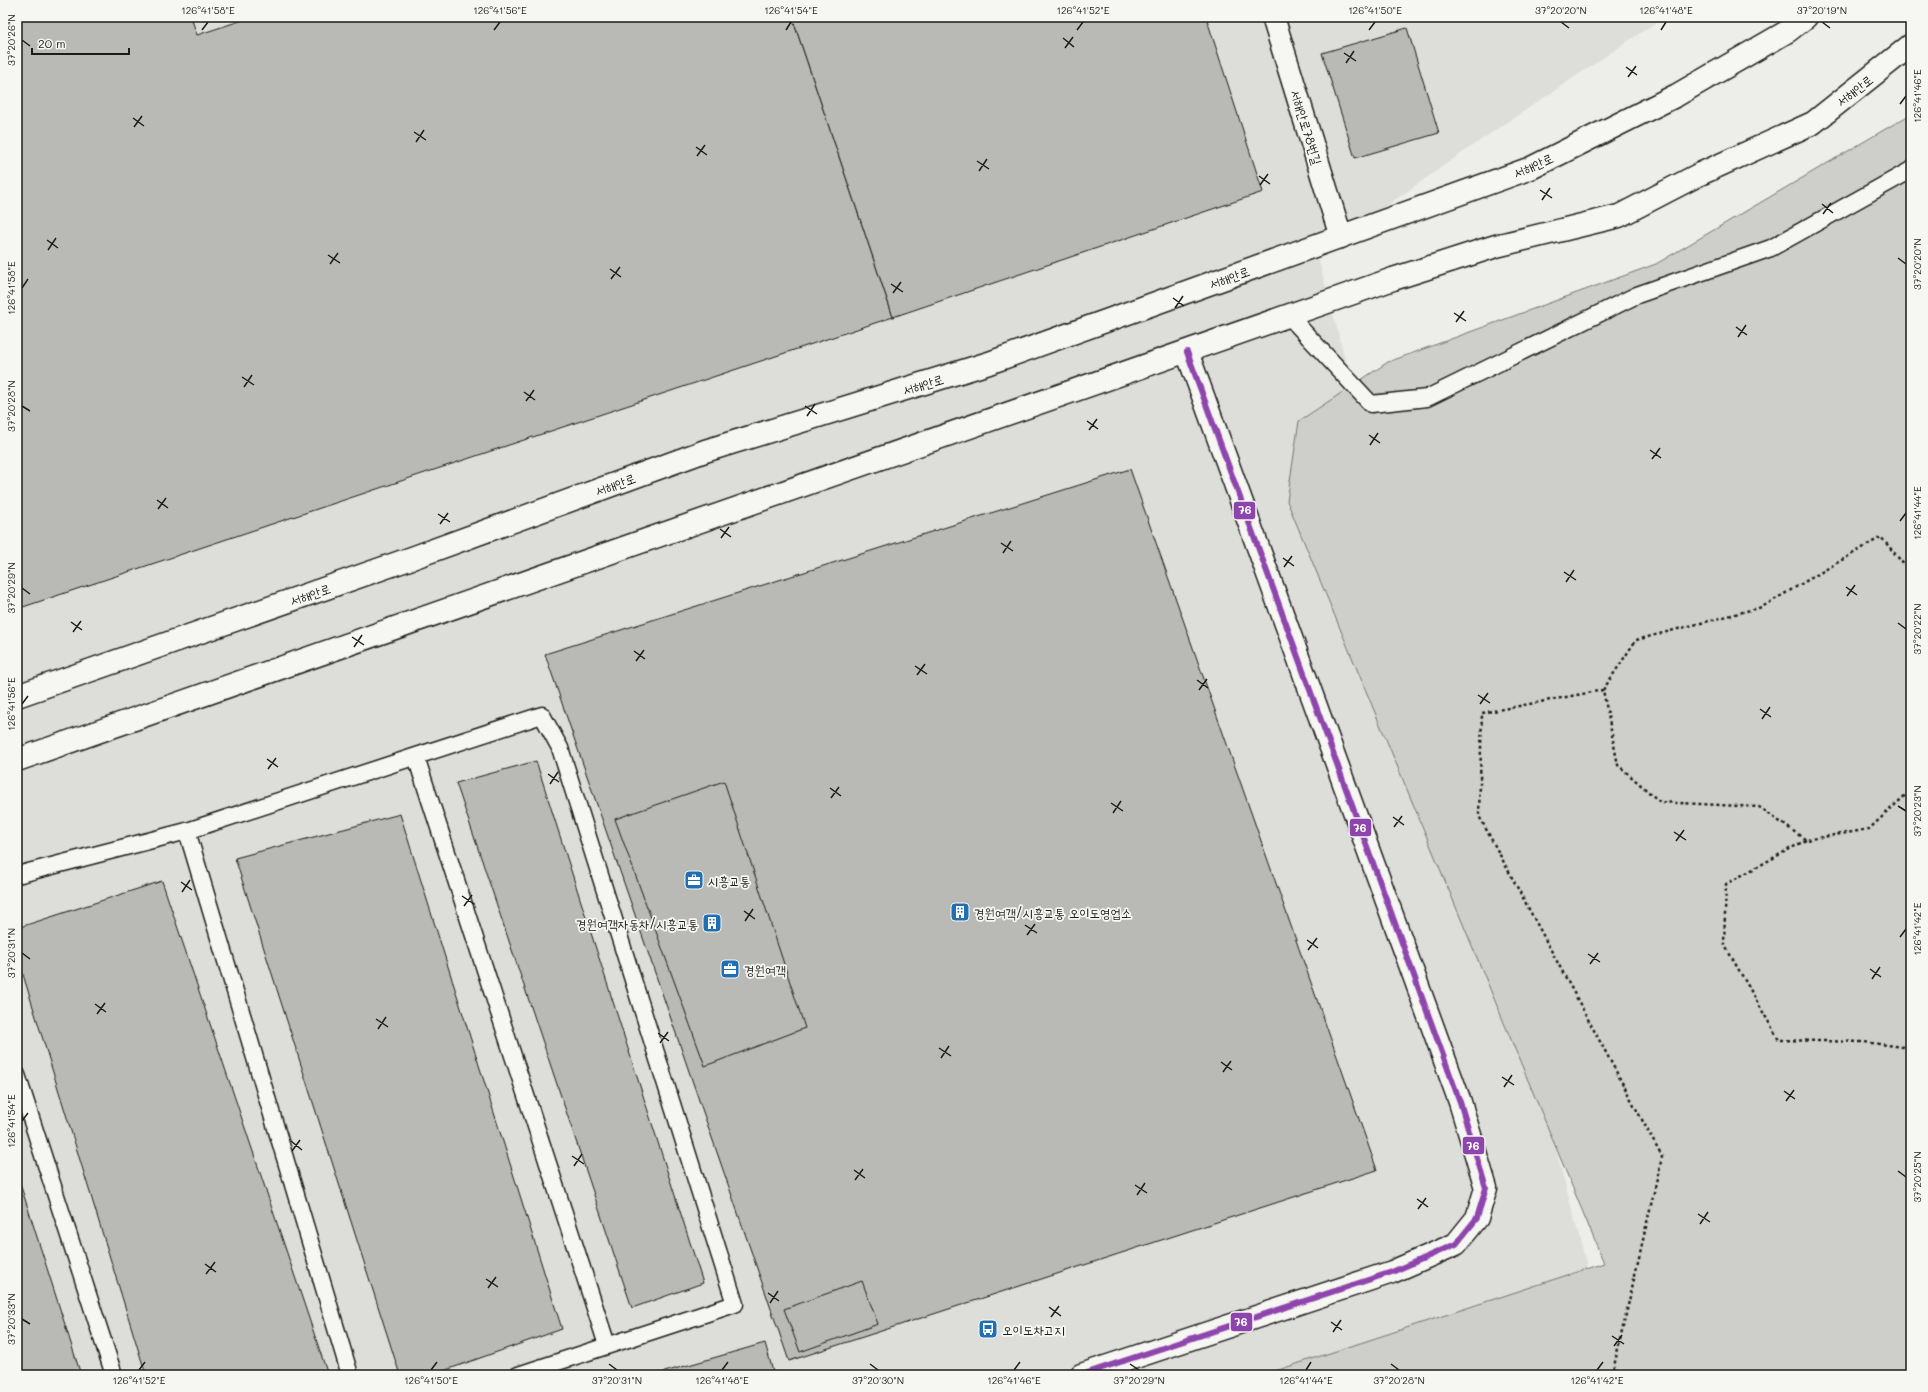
<svg xmlns="http://www.w3.org/2000/svg" width="1928" height="1392" font-family="Mali,'Poor Story',sans-serif">
<rect width="100%" height="100%" fill="#edede9"/>
<filter id="ink" filterUnits="userSpaceOnUse"><feTurbulence type="fractalNoise" baseFrequency=".025" numOctaves="2"/><feDisplacementMap in="SourceGraphic" scale="8" xChannelSelector="R" yChannelSelector="G"/><feConvolveMatrix kernelMatrix="1 2 1 2 8 2 1 2 1" color-interpolation-filters="sRGB"/></filter>
<g filter="url(#ink)">
<polygon fill="#ddddda" points="17,17 1664,17 1475,144 1317,254 1616,1375 17,1375"/>
<polygon fill="#cececb" stroke="#757574" points="1911,114 1911,1375 1263,1375 1604,1263 1287,501 1299,421 1388,362 1656,264"/>
<g fill="#b9b9b6" stroke="#1c1c1c">
<polygon points="17,17 191,17 197,35 252,17 792,17 893,317 17,609"/>
<polygon points="792,17 1206,17 1263,192 893,317"/>
<polygon points="1407,28 1439,133 1355,158 1322,53"/>
<polygon points="1130,469 1377,1170 789,1361 545,654"/>
<polygon points="536,761 703,1283 632,1308 456,783"/>
<polygon points="724,781 805,1028 705,1066 615,819"/>
<polygon points="400,814 562,1329 432,1375 400,1375 235,858"/>
<polygon points="162,881 328,1375 146,1375 17,955 17,928"/>
<polygon points="17,1174 81,1375 17,1375"/>
<polygon points="862,1281 878,1324 800,1352 784,1309"/>
<polygon points="765,1343 774,1375 654,1375"/>
</g>
<g fill="none" stroke-linecap="round" stroke-linejoin="round">
<defs>
<g id="service">
<polyline points="1289,316 1371,404 1427,398 1637,295 1771,248 1911,170"/>
<polyline points="416,757 607,1345"/>
<polyline points="187,831 350,1375"/>
<polyline points="17,875 187,831 542,715 560,748 735,1304 518,1375"/>
<polyline points="17,1075 114,1375"/>
</g>
<polyline id="minor" points="1273,17 1341,237"/>
<polyline id="tertiary" points="1081,1375 1392,1272 1456,1244 1477,1218 1486,1188 1460,1102 1187,352"/>
<g id="primary">
<polyline points="17,696 412,558 705,451 989,363 1531,168 1677,95 1788,31 1806,17"/>
<polyline points="17,760 1393,279 1496,246 1619,216 1700,174 1813,123 1911,45"/>
</g>
</defs>
<use href="#service" stroke="#1c1c1c" stroke-width="19"/>
<use href="#minor" stroke="#1c1c1c" stroke-width="25"/>
<use href="#tertiary" stroke="#1c1c1c" stroke-width="25"/>
<use href="#primary" stroke="#1c1c1c" stroke-width="25"/>
<g stroke="#1c1c1c" stroke-width="2.5" stroke-dasharray="3 3" stroke-linecap="butt">
<polyline points="1911,573 1881,537 1762,607 1636,640 1603,690 1618,765 1660,802 1759,807 1806,840 1869,829 1911,790"/>
<polyline points="1603,690 1482,713 1479,816 1662,1157 1612,1375"/>
<polyline points="1806,840 1726,884 1724,944 1779,1040 1864,1042 1911,1048"/>
</g>
<use href="#service" stroke="#f6f6f2" stroke-width="16"/>
<use href="#minor" stroke="#f6f6f2" stroke-width="22"/>
<use href="#tertiary" stroke="#f6f6f2" stroke-width="22"/>
<use href="#primary" stroke="#f6f6f2" stroke-width="22"/>
<defs>
<polyline id="bus-1" points="1081,1375 1392,1272 1456,1244 1477,1218 1486,1188 1460,1102 1187,352"/>
</defs>
<use href="#bus-1" stroke="#f6f6f2" stroke-width="9"/>
<use href="#bus-1" stroke="#8e44ad" stroke-width="6"/>
</g>
</g>
<path fill="none" stroke="#1c1c1c" stroke-width="1.5" d="M1561 22 1569 28M1822 22 1830 28M202 30 208 22M494 30 500 22M786 30 791 22M1077 30 1083 22M1369 30 1375 22M1661 30 1666 22M1063 38 1074 47M22 40 30 46M1065 48 1073 37M1344 53 1356 61M1346 63 1354 51M1626 67 1637 75M1628 77 1636 66M1900 104 1906 96M133 118 144 126M134 127 142 116M414 132 426 140M416 142 424 130M696 147 707 155M697 156 705 145M977 161 989 169M979 171 987 159M1259 176 1270 184M1260 185 1268 174M1540 190 1552 198M1542 200 1550 188M1822 204 1833 213M1823 214 1831 203M47 240 58 248M48 250 56 238M328 255 340 263M1898 258 1906 264M330 264 338 253M610 269 621 277M611 279 620 267M891 284 903 292M22 288 28 279M893 293 901 282M1173 298 1184 306M1175 308 1183 296M1454 313 1466 321M1456 322 1464 311M1736 327 1747 335M1738 337 1746 325M242 377 254 385M244 387 252 375M524 392 535 400M526 401 534 390M22 406 30 411M805 406 817 414M807 416 815 404M1087 421 1098 429M1089 430 1097 419M1369 435 1380 443M1370 445 1378 433M1650 450 1661 458M1652 459 1660 448M157 500 168 508M158 509 166 498M438 514 450 522M1900 521 1906 513M440 524 448 513M720 529 731 537M721 538 729 527M1001 543 1013 551M1003 553 1011 541M1283 558 1294 566M1284 567 1292 556M1564 572 1576 580M1566 582 1574 570M1846 587 1857 595M22 588 30 594M1847 596 1855 585M71 622 82 630M1898 623 1906 629M73 632 81 621M352 637 364 645M354 647 362 635M634 651 645 659M636 661 644 650M915 666 927 674M917 675 925 664M1197 680 1208 688M1199 690 1207 679M1478 695 1490 703M22 704 28 696M1480 704 1488 693M1760 709 1771 717M1762 719 1770 707M267 759 278 767M268 769 276 758M548 774 559 782M550 784 558 772M830 788 841 796M831 798 839 787M1111 803 1123 811M1898 806 1906 811M1113 813 1121 801M1393 817 1404 825M1394 827 1402 816M1674 832 1686 840M1676 841 1684 830M181 882 192 890M182 892 190 880M462 896 474 904M464 906 472 895M744 911 755 919M745 921 753 909M1025 925 1037 933M1027 935 1035 924M1900 937 1906 929M1307 940 1318 948M1308 950 1317 938M22 953 30 959M1588 954 1600 962M1590 964 1598 953M1870 969 1881 977M1872 979 1880 967M95 1004 106 1012M97 1014 105 1003M376 1019 388 1027M378 1029 386 1017M658 1033 669 1041M660 1043 668 1032M939 1048 951 1056M941 1058 949 1046M1221 1062 1232 1070M1223 1072 1231 1061M1502 1077 1514 1085M1504 1087 1512 1075M1784 1091 1795 1099M1786 1101 1794 1090M22 1121 28 1113M291 1141 302 1150M292 1151 300 1140M572 1156 584 1164M574 1166 582 1154M854 1170 865 1178M1898 1171 1906 1177M855 1180 863 1169M1135 1185 1147 1193M1137 1195 1145 1183M1417 1199 1428 1207M1418 1209 1426 1198M1698 1214 1710 1222M1700 1224 1708 1212M205 1264 216 1272M206 1274 215 1262M486 1279 498 1287M488 1288 496 1277M768 1293 779 1301M770 1303 778 1291M1049 1307 1061 1316M1051 1317 1059 1306M22 1319 30 1324M1331 1322 1342 1330M1333 1332 1341 1320M1612 1336 1624 1344M1614 1346 1622 1335M609 1364 617 1370M870 1364 878 1370M1130 1364 1139 1370M1391 1364 1399 1370M139 1370 145 1362M431 1370 437 1362M722 1370 728 1362M1014 1370 1020 1362M1306 1370 1311 1362M1597 1370 1603 1362"/>
<defs>
<symbol id="office-square" viewBox="-11 -11 22 22"><rect x="-9" y="-9" width="18" height="18" rx="4" fill="#1f6fb2" stroke="#f6f6f2"/><path d="M-6-3h4V-5.5h4V-3h4V5H-6ZM-1-4.5V-3h2v-1.5ZM-6 0V1H6V0Z" fill="#fff"/></symbol>
<symbol id="building-square" viewBox="-11 -11 22 22"><rect x="-9" y="-9" width="18" height="18" rx="4" fill="#1f6fb2" stroke="#f6f6f2"/><path d="M-4-6H4V6H1V3H-1V6H-4ZM-2.5-4.3h1.7v1.8h-1.7ZM.8-4.3h1.7v1.8H.8ZM-2.5-1h1.7V.8h-1.7ZM.8-1h1.7V.8H.8Z" fill="#fff"/></symbol>
<symbol id="bus-square" viewBox="-11 -11 22 22"><rect x="-9" y="-9" width="18" height="18" rx="4" fill="#1f6fb2" stroke="#f6f6f2"/><path d="M-5-6H5V4H4V6H2V4H-2V6H-4V4H-5ZM-3.5-4V0h7V-4ZM-3.5 1.2v1.5H-2V1.2ZM2 1.2v1.5H3.5V1.2Z" fill="#fff"/></symbol>
</defs>
<g fill-rule="evenodd">
<use href="#office-square" x="683" y="869" width="22" height="22"/>
<use href="#building-square" x="949" y="901" width="22" height="22"/>
<use href="#building-square" x="701" y="912" width="22" height="22"/>
<use href="#office-square" x="719" y="958" width="22" height="22"/>
<use href="#bus-square" x="977" y="1318" width="22" height="22"/>
</g>
<g text-anchor="middle" dominant-baseline="central" stroke-width="3.5" stroke-linejoin="round" paint-order="stroke">
<g font-size="13" fill="#1c1c1c" stroke="#f6f6f2">
<text transform="translate(1854 90) rotate(-38)">서해안로</text>
<text transform="translate(1307 127) rotate(73)">서해안로78번길</text>
<text transform="translate(1533 165) rotate(-24)">서해안로</text>
<text transform="translate(1229 277) rotate(-20)">서해안로</text>
<text transform="translate(923 384) rotate(-17)">서해안로</text>
<text transform="translate(615 484) rotate(-20)">서해안로</text>
<text transform="translate(310 594) rotate(-19)">서해안로</text>
</g>
<g font-size="13" fill="#1c1c1c" stroke="#f6f6f2" text-anchor="start">
<text x="708" y="880">시흥교통</text>
<text x="974" y="912">경원여객/시흥교통 오이도영업소</text>
<text x="698" y="923" text-anchor="end">경원여객자동차/시흥교통</text>
<text x="744" y="969">경원여객</text>
<text x="1002" y="1329">오이도차고지</text>
</g>
</g>
<g stroke="#f6f6f2" stroke-width="1.5">
<rect x="1233" y="501" width="23" height="19" rx="4" fill="#8e44ad"/>
<rect x="1349" y="818" width="23" height="19" rx="4" fill="#8e44ad"/>
<rect x="1462" y="1136" width="23" height="19" rx="4" fill="#8e44ad"/>
<rect x="1230" y="1312" width="23" height="20" rx="4" fill="#8e44ad"/>
</g>
<g font-size="11" text-anchor="middle" font-weight="bold" fill="#fff">
<text x="1245" y="514">76</text>
<text x="1360" y="832">76</text>
<text x="1473" y="1150">76</text>
<text x="1241" y="1326">76</text>
</g>
<rect width="1928" height="1392" fill="none" stroke="#f6f6f2" stroke-width="44"/>
<path d="M32 48v6h97v-6" fill="none" stroke="#1c1c1c" stroke-width="2"/>
<text x="38" y="48" font-size="12" fill="#1c1c1c" stroke="#f6f6f2" stroke-width="3" paint-order="stroke">20 m</text>
<rect x="22" y="22" width="1884" height="1348" fill="none" stroke="#1c1c1c" stroke-width="1.5"/>
<g font-size="10" text-anchor="middle" fill="#1c1c1c">
<text x="208" y="14">126°41'58"E</text>
<text x="500" y="14">126°41'56"E</text>
<text x="791" y="14">126°41'54"E</text>
<text x="1083" y="14">126°41'52"E</text>
<text x="1375" y="14">126°41'50"E</text>
<text x="1561" y="14">37°20'20"N</text>
<text x="1666" y="14">126°41'48"E</text>
<text x="1822" y="14">37°20'19"N</text>
<text transform="translate(11 40) rotate(-90)" y="4">37°20'26"N</text>
<text transform="translate(1917 96) rotate(-90)" y="4">126°41'46"E</text>
<text transform="translate(1917 264) rotate(-90)" y="4">37°20'20"N</text>
<text transform="translate(11 288) rotate(-90)" y="4">126°41'58"E</text>
<text transform="translate(11 406) rotate(-90)" y="4">37°20'28"N</text>
<text transform="translate(1917 513) rotate(-90)" y="4">126°41'44"E</text>
<text transform="translate(11 588) rotate(-90)" y="4">37°20'29"N</text>
<text transform="translate(1917 629) rotate(-90)" y="4">37°20'22"N</text>
<text transform="translate(11 704) rotate(-90)" y="4">126°41'56"E</text>
<text transform="translate(1917 811) rotate(-90)" y="4">37°20'23"N</text>
<text transform="translate(1917 929) rotate(-90)" y="4">126°41'42"E</text>
<text transform="translate(11 953) rotate(-90)" y="4">37°20'31"N</text>
<text transform="translate(11 1121) rotate(-90)" y="4">126°41'54"E</text>
<text transform="translate(1917 1177) rotate(-90)" y="4">37°20'25"N</text>
<text transform="translate(11 1319) rotate(-90)" y="4">37°20'33"N</text>
<text x="139" y="1384">126°41'52"E</text>
<text x="431" y="1384">126°41'50"E</text>
<text x="617" y="1384">37°20'31"N</text>
<text x="722" y="1384">126°41'48"E</text>
<text x="878" y="1384">37°20'30"N</text>
<text x="1014" y="1384">126°41'46"E</text>
<text x="1139" y="1384">37°20'29"N</text>
<text x="1306" y="1384">126°41'44"E</text>
<text x="1399" y="1384">37°20'28"N</text>
<text x="1597" y="1384">126°41'42"E</text>
</g>
</svg>
